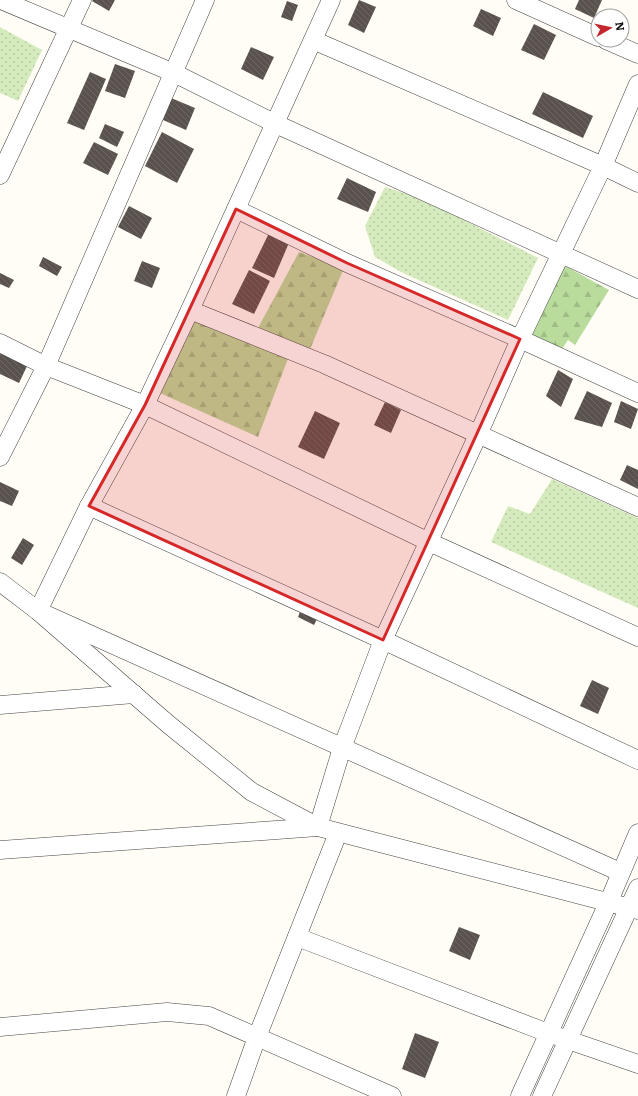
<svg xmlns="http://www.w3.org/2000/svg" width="638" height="1096" font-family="Literata,serif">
<defs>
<pattern id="forest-firs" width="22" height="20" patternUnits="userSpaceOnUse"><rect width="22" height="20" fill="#b9dc9c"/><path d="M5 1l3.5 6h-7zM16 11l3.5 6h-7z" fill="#9ebc85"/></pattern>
<pattern id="park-dots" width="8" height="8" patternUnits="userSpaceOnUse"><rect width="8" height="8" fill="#d5ebbd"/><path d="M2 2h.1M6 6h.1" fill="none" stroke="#b6c8a1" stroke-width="1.8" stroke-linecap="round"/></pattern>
<pattern id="building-back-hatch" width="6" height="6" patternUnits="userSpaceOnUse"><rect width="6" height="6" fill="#5a524d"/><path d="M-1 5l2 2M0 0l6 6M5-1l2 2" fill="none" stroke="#6d6662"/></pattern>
</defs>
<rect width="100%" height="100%" fill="#fffdf5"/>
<g fill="url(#forest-firs)">
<polygon points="299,252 344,268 308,354 258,328"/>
<polygon points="567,267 609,290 575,345 568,340 560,352 530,335 557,268"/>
<polygon points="190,313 289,356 258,437 151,389"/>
</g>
<g fill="url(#park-dots)">
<polygon points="0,27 42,50 18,101 0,93"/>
<polygon points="385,187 423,199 538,258 508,320 403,273 375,257 365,226"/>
<polygon points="552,479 638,518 638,608 491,542 508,506 530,514"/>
</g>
<g fill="url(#building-back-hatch)">
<polygon points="93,0 115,0 109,11 92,1"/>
<polygon points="359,0 376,7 364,33 348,25"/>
<polygon points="579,0 602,0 594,18 575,9"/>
<polygon points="287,1 298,5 292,21 281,17"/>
<polygon points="481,9 501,18 493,36 473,26"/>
<polygon points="534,24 556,35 544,60 521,50"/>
<polygon points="251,47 274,57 263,80 241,69"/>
<polygon points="115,64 135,71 125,98 105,91"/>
<polygon points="90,72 106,79 84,130 67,123"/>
<polygon points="543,92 593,116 583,138 532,114"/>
<polygon points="171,98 195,108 186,130 163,120"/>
<polygon points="105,124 124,132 117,147 99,138"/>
<polygon points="162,132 194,149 177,183 145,166"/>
<polygon points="94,142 118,154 108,175 83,163"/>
<polygon points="347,178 376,192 368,212 337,199"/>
<polygon points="129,206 152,218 141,239 118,227"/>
<polygon points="270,231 291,238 274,278 252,268"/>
<polygon points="43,257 62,267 57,276 39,266"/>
<polygon points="142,261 160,268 152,288 134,281"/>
<polygon points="249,270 270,281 254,314 232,304"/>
<polygon points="0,273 14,280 9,288 0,284"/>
<polygon points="0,351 28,364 19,383 0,374"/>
<polygon points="558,370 573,379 561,407 546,396"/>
<polygon points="587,391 612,403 602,427 574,419"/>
<polygon points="621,401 638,409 631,429 614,422"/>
<polygon points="385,402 401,410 391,433 374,425"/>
<polygon points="315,411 340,423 324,459 298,447"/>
<polygon points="627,465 638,470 638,489 620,480"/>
<polygon points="0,482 19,491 12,506 0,501"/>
<polygon points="23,538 34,545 22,565 11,558"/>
<polygon points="302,607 319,615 314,625 298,617"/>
<polygon points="592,680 609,688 598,714 580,706"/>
<polygon points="459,927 480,935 470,960 449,951"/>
<polygon points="415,1033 439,1042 425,1078 402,1069"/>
</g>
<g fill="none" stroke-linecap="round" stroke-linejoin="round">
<defs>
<g id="street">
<polyline points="1,0 174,73 276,124 638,289"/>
<polyline points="331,0 190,310 145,405 89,506 38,611 620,872"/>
<polyline points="516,0 598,37"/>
<polyline points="313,40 603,166 638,183"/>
<polyline points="606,40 638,54"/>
<polyline points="0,175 82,0"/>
<polyline points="236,209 347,263 520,339 638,393"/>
<polyline points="190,310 324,364 638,507"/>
<polyline points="0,343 46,366 145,405 427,541 638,637"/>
<polyline points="0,457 46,366 205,0"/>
<polyline points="89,506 383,640 638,760"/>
<polyline points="0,582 38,611 168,724 252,792 318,827 638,910"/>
<polyline points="0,705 134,694"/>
<polyline points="0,850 318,827 342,748 383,640 478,435 520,339 603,166 638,84"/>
<polyline points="297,937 548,1033 638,1064"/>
<polyline points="0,1027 167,1012 209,1016 392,1096"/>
<polyline points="236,1096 257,1037 338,833"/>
<polyline points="520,1096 609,901 638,833"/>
<polyline points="542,1096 638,888"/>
</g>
</defs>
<use href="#street" stroke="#444" stroke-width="19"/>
<use href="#street" stroke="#fff" stroke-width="18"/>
</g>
<path fill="#d62828" fill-opacity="0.2" stroke="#d62828" stroke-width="3" stroke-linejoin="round" d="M236 209 347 263 520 339 383 640 89 506 145 405Z"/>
<g transform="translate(610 28) rotate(81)"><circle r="19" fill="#ffffff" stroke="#a0a0a0"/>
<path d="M0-3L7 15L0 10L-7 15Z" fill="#c4262e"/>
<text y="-6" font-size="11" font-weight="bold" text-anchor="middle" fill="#111111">N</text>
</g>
</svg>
